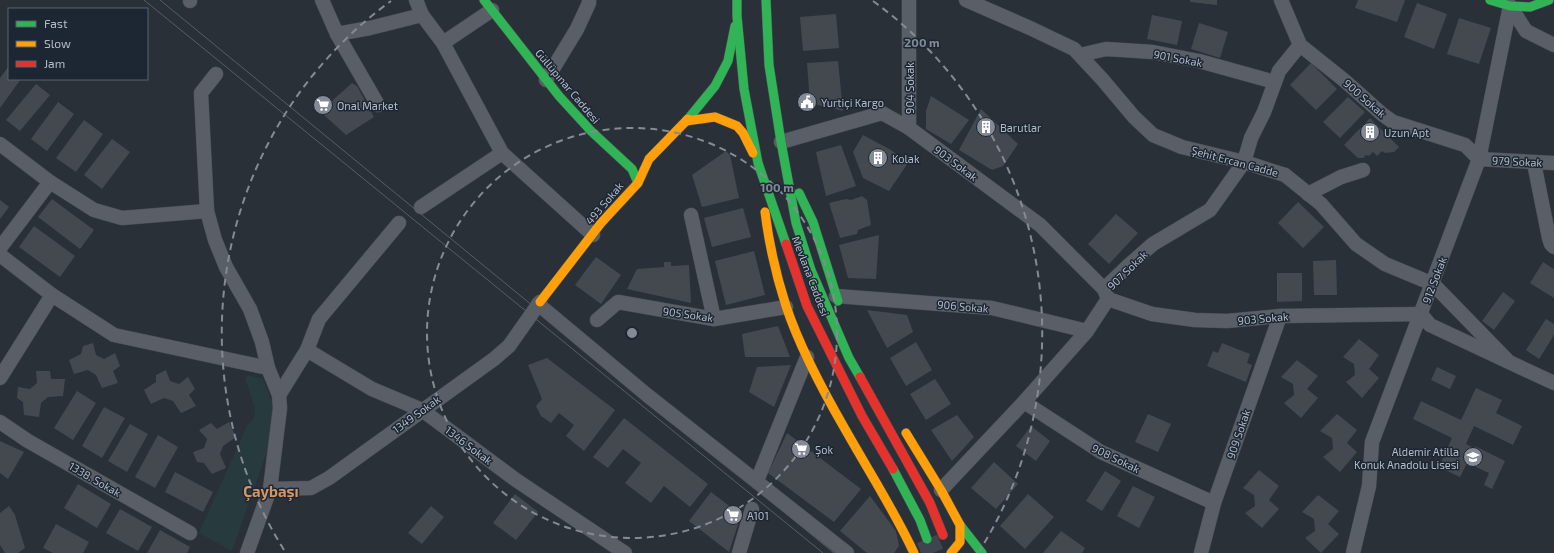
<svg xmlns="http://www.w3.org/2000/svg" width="1554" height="553" font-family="'Exo 2',sans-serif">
<rect width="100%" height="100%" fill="#2a3038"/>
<polygon fill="#273a3e" points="248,375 263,379 273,405 268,449 232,551 199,533 247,426 254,418 255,408 245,378"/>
<g fill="#444950">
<polygon points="1190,0 1217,0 1217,5 1190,2"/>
<polygon points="1358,0 1405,0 1397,22 1355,8"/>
<polygon points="1417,3 1447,14 1434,49 1404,37"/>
<polygon points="836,14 839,48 803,51 800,17"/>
<polygon points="1152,15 1182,21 1177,45 1147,39"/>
<polygon points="1459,18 1491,28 1479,64 1447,54"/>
<polygon points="1199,23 1228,32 1220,58 1191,49"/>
<polygon points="838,61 843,111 810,103 807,63"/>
<polygon points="1311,63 1337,89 1316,110 1290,85"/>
<polygon points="9,66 9,79 21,79 0,108 0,78"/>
<polygon points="352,83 357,86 374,117 346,135 324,115 329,105 334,99"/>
<polygon points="36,84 50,95 20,131 6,120"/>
<polygon points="931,96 969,120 951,144 926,129 926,111"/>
<polygon points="1348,97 1365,112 1340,138 1323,122"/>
<polygon points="58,102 74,114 47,151 31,139"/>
<polygon points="981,109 1018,144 1003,166 992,170 959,150"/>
<polygon points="1370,118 1399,147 1394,152 1385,153 1382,151 1377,156 1373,152 1369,156 1366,155 1363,158 1358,158 1344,145"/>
<polygon points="84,120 103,134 76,172 56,158"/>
<polygon points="863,135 891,150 908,163 889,191 863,178 853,152"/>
<polygon points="112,139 130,152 102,189 84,175"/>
<polygon points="841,145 856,186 826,196 816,152"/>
<polygon points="726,151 730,155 739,198 702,207 692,175"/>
<polygon points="862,196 867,200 871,225 858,230 857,234 840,238 829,203 846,199 851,200"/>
<polygon points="52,199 94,230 80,249 38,217"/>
<polygon points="0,200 9,207 0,219"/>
<polygon points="1298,202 1324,227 1303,248 1278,223"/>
<polygon points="743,208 751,237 712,247 704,218"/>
<polygon points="1116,214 1138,233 1109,264 1088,244"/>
<polygon points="34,226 75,256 60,277 19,247"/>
<polygon points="879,235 876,279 848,278 839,245"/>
<polygon points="754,251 765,295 726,305 715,261"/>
<polygon points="596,257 621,275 601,304 575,285"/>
<polygon points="1336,260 1337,295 1314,295 1313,261"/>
<polygon points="664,262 671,262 671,266 689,265 691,303 627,289 637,269 664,267"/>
<polygon points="1543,262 1554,269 1554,298 1530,283"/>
<polygon points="1277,273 1302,273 1302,301 1277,302"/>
<polygon points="1503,292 1515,301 1494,330 1482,321"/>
<polygon points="867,310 907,315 913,332 887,348"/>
<polygon points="1546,319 1554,324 1554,335 1539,359 1526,350"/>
<polygon points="778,326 790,357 745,357 742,334"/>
<polygon points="1359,339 1379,355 1369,369 1379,378 1362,398 1346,382 1355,375 1354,364 1343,357"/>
<polygon points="916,342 932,370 906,386 890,358"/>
<polygon points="93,343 96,355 104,359 115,353 120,366 113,371 118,383 102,388 96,375 88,370 74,374 69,360 81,354 83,346"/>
<polygon points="1222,343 1250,354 1247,363 1252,365 1246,382 1207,366 1213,351 1218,353"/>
<polygon points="547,358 615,410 584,451 566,436 574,425 559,413 551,423 541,416 536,406 542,399 528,365"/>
<polygon points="1297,360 1318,376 1307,389 1318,398 1301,418 1284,403 1294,395 1293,384 1281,377"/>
<polygon points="791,365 774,407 749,392 757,367"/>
<polygon points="1437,367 1456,376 1450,389 1431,380"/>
<polygon points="166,370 170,381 179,384 188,377 195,389 189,395 196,406 181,413 173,401 164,398 151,404 144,390 156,382 156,375"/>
<polygon points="36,371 50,371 51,379 65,379 63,396 48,397 41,403 39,417 24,415 23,402 17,398 18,387 30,389 37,383"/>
<polygon points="935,379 951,404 926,420 910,394"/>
<polygon points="1476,388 1502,400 1496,413 1522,426 1513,445 1474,426 1466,444 1474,448 1475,446 1505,461 1492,489 1484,485 1489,473 1467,463 1460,477 1439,467 1452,438 1413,419 1421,401 1461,420"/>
<polygon points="77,391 96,403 73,440 54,428"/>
<polygon points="104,407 125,418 102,458 82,446"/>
<polygon points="1148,414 1171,424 1158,452 1135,442"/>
<polygon points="1337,414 1357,430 1347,443 1357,452 1340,472 1323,457 1333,449 1332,438 1320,431"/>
<polygon points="957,415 974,437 952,461 931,430"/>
<polygon points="624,418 708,484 690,507 664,486 651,503 625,483 641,463 623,449 608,468 593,457"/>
<polygon points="229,422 236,437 223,446 220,454 226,468 212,474 204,463 197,462 193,452 204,448 207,439 199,430 211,423 217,429"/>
<polygon points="130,424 148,434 127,472 108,461"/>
<polygon points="1031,426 1050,441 1036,461 1016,446"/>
<polygon points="787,433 861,489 834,522 768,473"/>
<polygon points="158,435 178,447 155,488 135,477"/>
<polygon points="0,441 24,452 8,479 0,473"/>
<polygon points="994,462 1018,484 996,509 971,488"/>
<polygon points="1259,470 1279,486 1269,500 1279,509 1262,528 1245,513 1255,506 1254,495 1243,488"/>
<polygon points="1105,471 1121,481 1102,511 1086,501"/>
<polygon points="175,472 213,492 203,512 165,492"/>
<polygon points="78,484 111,504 97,528 64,508"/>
<polygon points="1133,486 1155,497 1139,528 1117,516"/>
<polygon points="711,492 741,515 729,552 689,521"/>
<polygon points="515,494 538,512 516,540 493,523"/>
<polygon points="1028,494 1054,517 1025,549 1000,526"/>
<polygon points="1318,495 1339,511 1328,524 1339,534 1321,553 1305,538 1315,531 1314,519 1302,512"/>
<polygon points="870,496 896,531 899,546 894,553 867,553 840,531"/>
<polygon points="9,506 15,515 25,548 18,553 5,553 0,545 0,513"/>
<polygon points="431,506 444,517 422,544 408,533"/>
<polygon points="120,509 152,527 138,551 106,533"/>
<polygon points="56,524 89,542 83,553 53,553 43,548"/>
<polygon points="160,530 190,547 187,553 147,553"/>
<polygon points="1061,531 1085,548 1082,553 1043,553"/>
</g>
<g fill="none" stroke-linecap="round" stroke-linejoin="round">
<polyline stroke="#3f454e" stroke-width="22" stroke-dasharray="22 11" stroke-linecap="butt" points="927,539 933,553"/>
<defs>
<g id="street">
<polyline points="190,0 190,1"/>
<polyline points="322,0 337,34 370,28 422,15 443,43 502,153 593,235"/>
<polyline points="416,0 422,15"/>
<polyline points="909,0 909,128"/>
<polyline points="966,0 1030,28 1074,49 1102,79 1134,117 1153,135 1182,147 1244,162 1285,175 1321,204 1356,244 1385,264 1433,284 1507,360"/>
<polyline points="1281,0 1300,45 1345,81 1382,114 1393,122 1465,145 1479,159 1554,163"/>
<polyline points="1510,6 1526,31 1554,45"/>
<polyline points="337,34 378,105"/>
<polyline points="443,43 492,10"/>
<polyline points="1080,55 1106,49 1153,52 1199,61 1275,82"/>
<polyline points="216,74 201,93 207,211 215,240 226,267 250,309 262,342 268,368 279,395 280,408 270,489 247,553"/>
<polyline points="546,80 577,29 589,3 589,0"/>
<polyline points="781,142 882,113 909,128 1040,225 1104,289"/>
<polyline points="0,144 50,182 94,210 122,218 207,211"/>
<polyline points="1534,163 1549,238 1551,244 1554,247"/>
<polyline points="1308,194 1341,177 1363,170"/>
<polyline points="421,207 502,153"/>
<polyline points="691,215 714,319"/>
<polyline points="0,248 50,182"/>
<polyline points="0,255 52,295 114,335 268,368"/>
<polyline points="836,296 992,308 1087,331"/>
<polyline points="1108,299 1152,314 1195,320 1227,321 1280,316 1421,314 1430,325 1554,383"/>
<polyline points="538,304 647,395 847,553"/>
<polyline points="597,320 618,302 714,319 786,307"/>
<polyline points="307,350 372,389 422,410 516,480 625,553"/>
<polyline points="0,378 52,295"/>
<polyline points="279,395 307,350 319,319 399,223"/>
<polyline points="1024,402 1101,452 1214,503"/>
<polyline points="0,422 28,441 190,533"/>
<polyline points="759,476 807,357"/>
<polyline points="270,489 311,488 329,478 494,359 509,346 540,302"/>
<polyline points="941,490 1024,402 1087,331 1108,299 1104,289 1129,265 1153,244 1210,210 1244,162 1251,138 1264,112 1279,71 1300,45"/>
<polyline points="739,553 752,509"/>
<polyline points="1201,553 1214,503 1280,316"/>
<polyline points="1353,553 1369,486 1372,442 1479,159 1510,6"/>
</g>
<g id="fast">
<polyline points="484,0 559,96 591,131 632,169 638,183"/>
<polyline points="737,0 737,16 744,89 758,163 786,244"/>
<polyline points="766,0 769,65 781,142 796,223 811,270 849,358 860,377"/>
<polyline points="1490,0 1510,6 1530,7 1549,0"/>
<polyline points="688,119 715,86 728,61 735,26"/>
<polyline points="799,193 813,222 838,301"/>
<polyline points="893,469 920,520 927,539"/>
<polyline points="960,525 982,553"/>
</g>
<g id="slow">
<polyline points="686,121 715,117 737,126 743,133 753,153"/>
<path d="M765 212C769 244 776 275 786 306 800 348 823 391 845 429 868 470 894 510 914 553"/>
<polyline points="540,302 601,223 638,183 649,159 688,119"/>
<polyline points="906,433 941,490 960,525 960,542 951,553"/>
</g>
<g id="jam">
<polyline points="786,244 807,306 862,416 893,469"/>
<polyline points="860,377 930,503 943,535"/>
</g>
</defs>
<use href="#street" stroke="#484c53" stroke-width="15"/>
<use href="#fast" stroke="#484c53" stroke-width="10"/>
<use href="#slow" stroke="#484c53" stroke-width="10"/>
<use href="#jam" stroke="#484c53" stroke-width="10"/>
<use href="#street" stroke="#5a5e66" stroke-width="14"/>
<use href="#fast" stroke="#30b455" stroke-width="9"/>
<use href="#slow" stroke="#ff9f0a" stroke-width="9"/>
<use href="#jam" stroke="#e5322d" stroke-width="9"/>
<g stroke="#595d64" stroke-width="1">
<polyline points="144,0 823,553"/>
<polyline points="160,0 834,553"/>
</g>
</g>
<g fill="none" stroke="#848b96" stroke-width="2" stroke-dasharray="7 5">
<circle cx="632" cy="333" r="205"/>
<path d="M284 550A410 410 0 0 1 391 1M873 1A410 410 0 0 1 980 550"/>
</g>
<defs>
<symbol id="civic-disc" viewBox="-11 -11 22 22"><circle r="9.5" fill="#848b96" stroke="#1d2633"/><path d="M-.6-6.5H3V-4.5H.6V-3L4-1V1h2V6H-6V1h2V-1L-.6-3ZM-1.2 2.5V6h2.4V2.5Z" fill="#fff"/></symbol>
<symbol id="supermarket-disc" viewBox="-11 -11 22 22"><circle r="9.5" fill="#848b96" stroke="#1d2633"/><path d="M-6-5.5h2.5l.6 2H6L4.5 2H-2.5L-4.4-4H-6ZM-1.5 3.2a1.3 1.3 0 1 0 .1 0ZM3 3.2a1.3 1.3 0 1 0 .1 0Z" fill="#fff"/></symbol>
<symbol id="building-disc" viewBox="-11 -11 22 22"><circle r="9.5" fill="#848b96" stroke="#1d2633"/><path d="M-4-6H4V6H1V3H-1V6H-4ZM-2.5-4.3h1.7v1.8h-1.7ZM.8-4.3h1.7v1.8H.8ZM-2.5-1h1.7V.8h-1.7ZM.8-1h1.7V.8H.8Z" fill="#fff"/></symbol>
<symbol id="school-disc" viewBox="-11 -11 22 22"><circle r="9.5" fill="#848b96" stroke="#1d2633"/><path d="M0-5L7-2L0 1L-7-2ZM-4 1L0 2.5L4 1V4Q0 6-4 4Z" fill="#fff"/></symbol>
</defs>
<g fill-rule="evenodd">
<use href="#civic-disc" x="796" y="91" width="22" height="22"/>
<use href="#supermarket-disc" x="312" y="94" width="22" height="22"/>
<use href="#building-disc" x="975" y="116" width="22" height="22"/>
<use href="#building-disc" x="1359" y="121" width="22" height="22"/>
<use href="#building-disc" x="867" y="147" width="22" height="22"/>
<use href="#supermarket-disc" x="790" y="438" width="22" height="22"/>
<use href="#school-disc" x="1462" y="446" width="22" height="22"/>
<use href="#supermarket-disc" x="722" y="504" width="22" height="22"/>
</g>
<g text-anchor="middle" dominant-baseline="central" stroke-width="3" stroke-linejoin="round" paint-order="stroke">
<g font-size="11" fill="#b4bcc9" stroke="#1d2633">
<text transform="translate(1178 58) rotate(11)">901 Sokak</text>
<text transform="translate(568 86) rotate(50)">Güllüpınar Caddesi</text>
<text transform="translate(909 88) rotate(-90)">904 Sokak</text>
<text transform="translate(1365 98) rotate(41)">900 Sokak</text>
<text transform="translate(1235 161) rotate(15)">Şehit Ercan Cadde</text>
<text transform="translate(1517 161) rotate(3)">979 Sokak</text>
<text transform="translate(956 163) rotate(37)">903 Sokak</text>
<text transform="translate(604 203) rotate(-50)">493 Sokak</text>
<text transform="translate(1127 270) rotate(-44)">907 Sokak</text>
<text transform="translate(811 276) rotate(69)">Mevlana Caddesi</text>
<text transform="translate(1434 280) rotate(-69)">912 Sokak</text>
<text transform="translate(963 306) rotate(5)">906 Sokak</text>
<text transform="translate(688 314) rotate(8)">905 Sokak</text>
<text transform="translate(1263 318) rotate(-5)">903 Sokak</text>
<text transform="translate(416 414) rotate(-36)">1349 Sokak</text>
<text transform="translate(1238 434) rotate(-71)">909 Sokak</text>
<text transform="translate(469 445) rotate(37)">1346 Sokak</text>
<text transform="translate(1116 458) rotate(26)">908 Sokak</text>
<text transform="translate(95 479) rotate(30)">1338. Sokak</text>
</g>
<g font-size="11" fill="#b4bcc9" stroke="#1d2633" text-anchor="start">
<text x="821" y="102">Yurtiçi Kargo</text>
<text x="337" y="105">Onal Market</text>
<text x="1000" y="127">Barutlar</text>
<text x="1384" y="132">Uzun Apt</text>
<text x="892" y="158">Kolak</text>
<text x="815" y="449">Şok</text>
<text x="1459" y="451" text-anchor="end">Aldemir Atilla<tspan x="1459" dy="13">Konuk Anadolu Lisesi</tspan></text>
<text x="747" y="515">A101</text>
</g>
<g font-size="15" font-weight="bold" fill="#d59563" stroke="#1d2633">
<text x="271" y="491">Çaybaşı</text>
</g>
</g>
<circle cx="632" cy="333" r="6" fill="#848b96" stroke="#1d2633" stroke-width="2"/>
<g font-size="12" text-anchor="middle" font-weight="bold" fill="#848b96" stroke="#1d2633" stroke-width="3" stroke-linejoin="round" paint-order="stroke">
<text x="922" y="47">200 m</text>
<text x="777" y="192">100 m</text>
</g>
<rect x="8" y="8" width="140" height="72" fill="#1d2633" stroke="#59626f"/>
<rect x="16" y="21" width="20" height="6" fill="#30b455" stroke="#59626f"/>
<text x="44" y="28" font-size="12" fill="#b4bcc9">Fast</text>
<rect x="16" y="41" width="20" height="6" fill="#ff9f0a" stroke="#59626f"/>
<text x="44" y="48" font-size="12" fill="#b4bcc9">Slow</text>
<rect x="16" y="61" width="20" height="6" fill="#e5322d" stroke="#59626f"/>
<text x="44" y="68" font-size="12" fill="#b4bcc9">Jam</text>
</svg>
